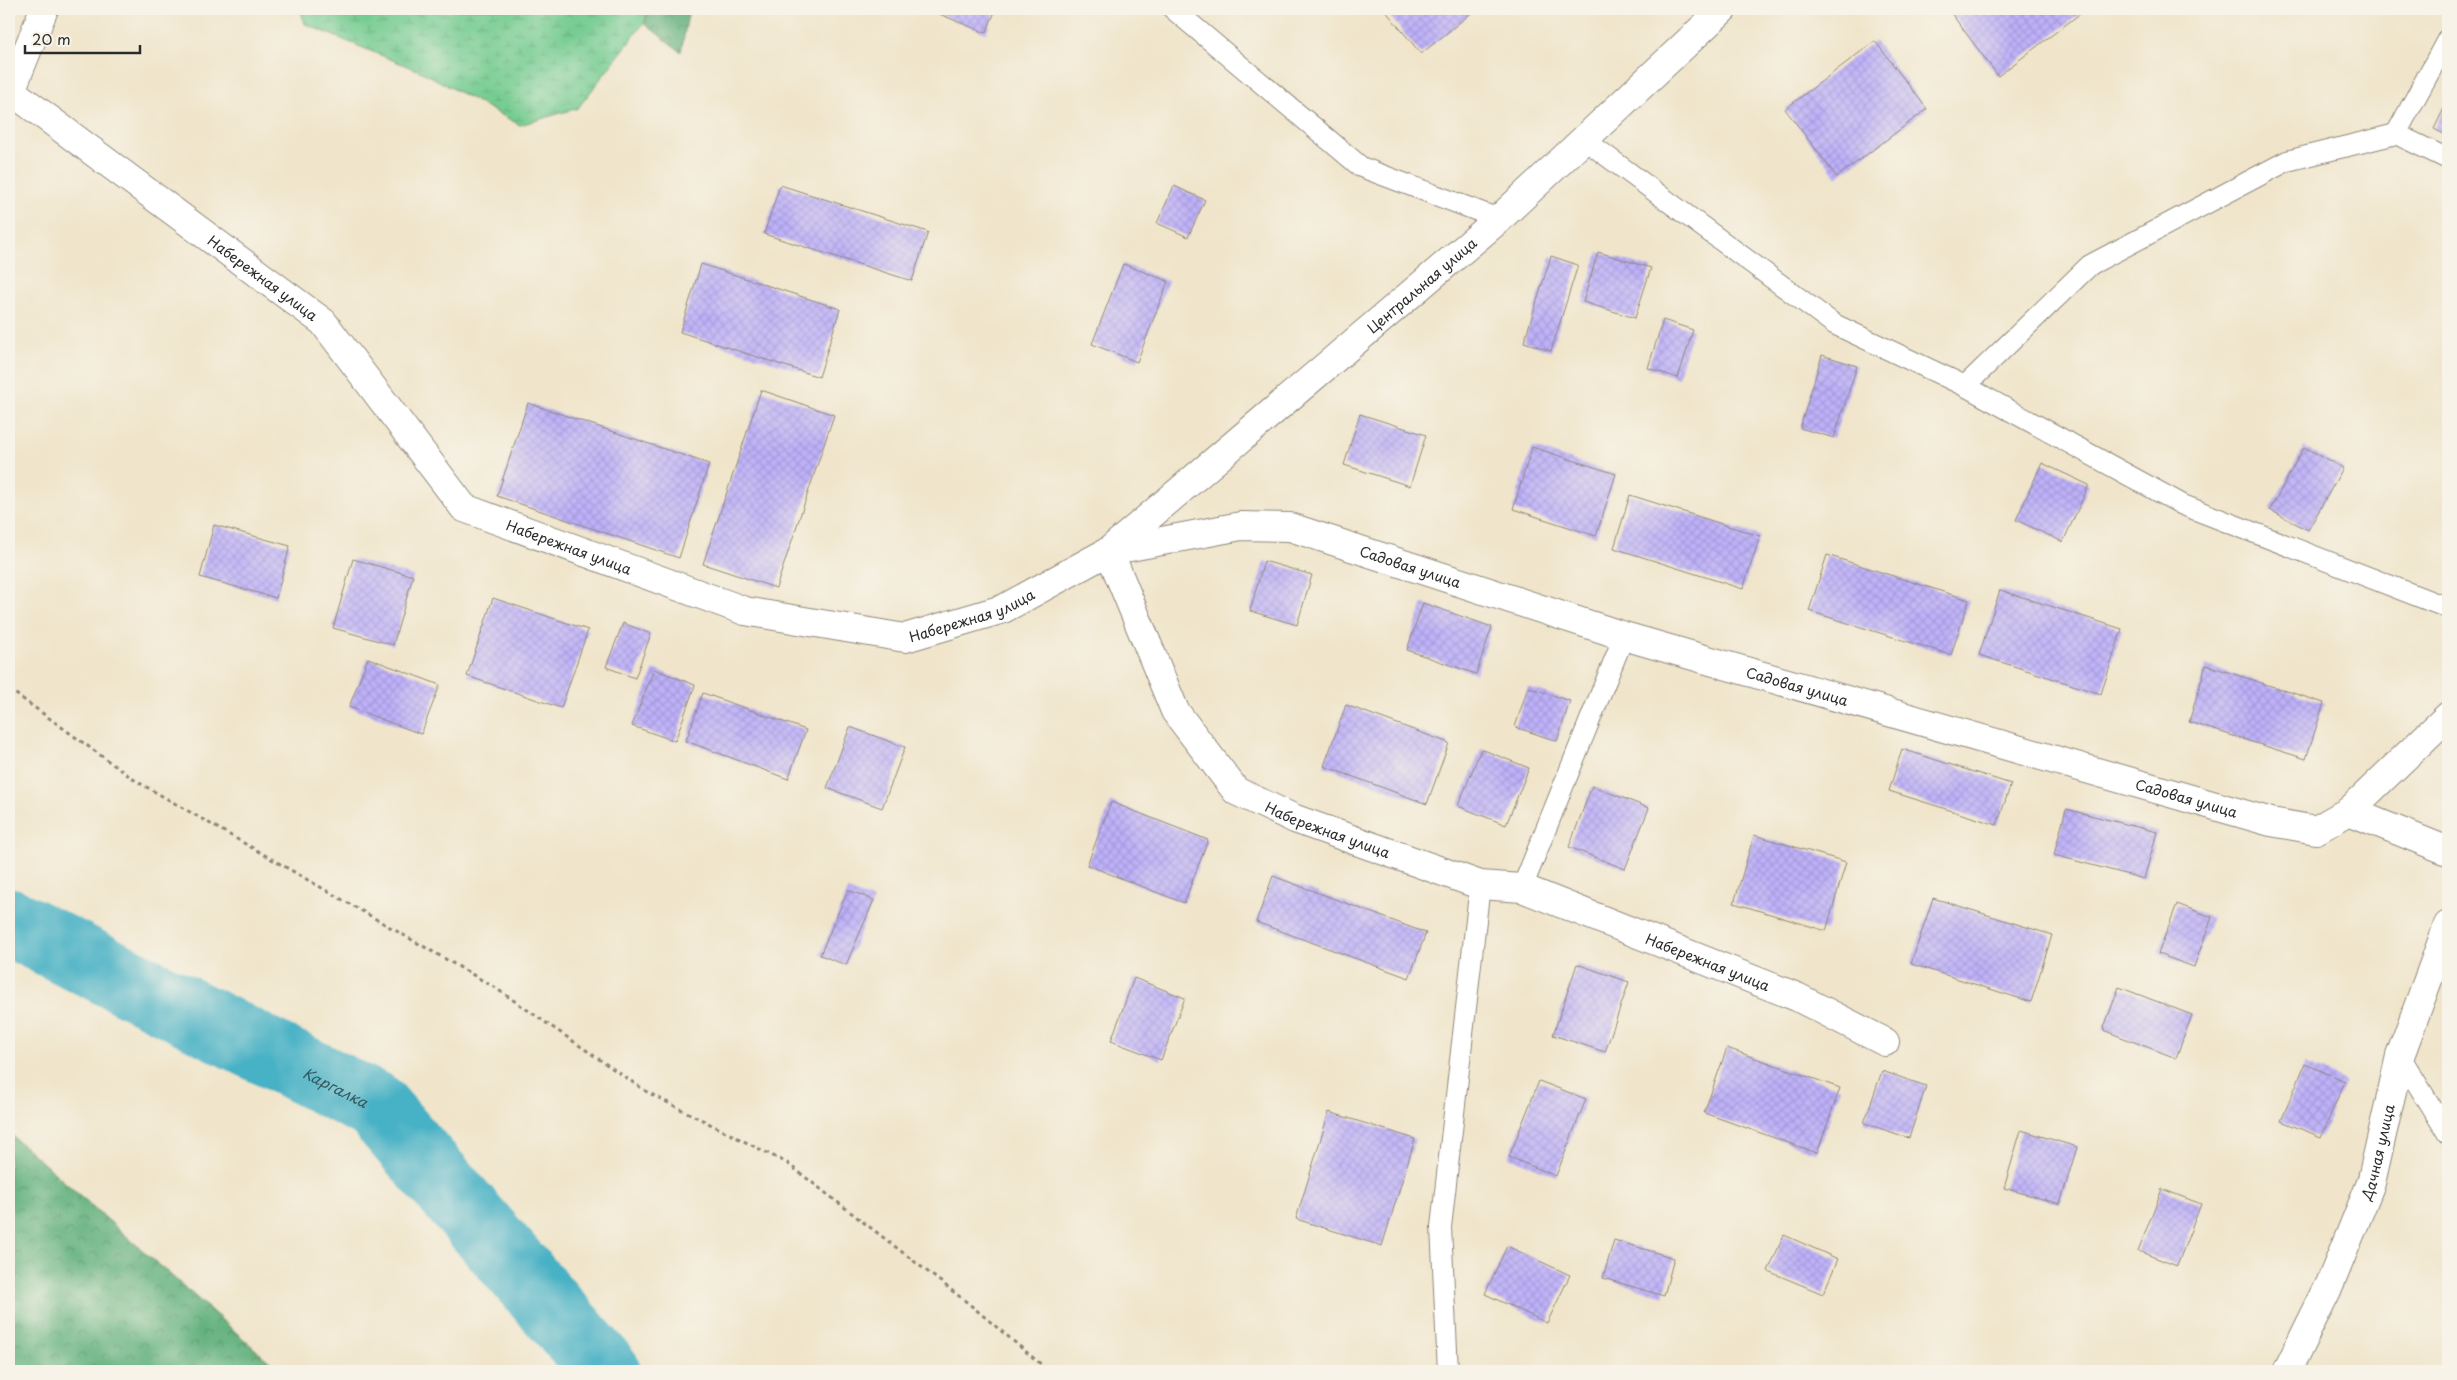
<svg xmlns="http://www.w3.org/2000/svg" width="2457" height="1380" font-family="'Playpen Sans',sans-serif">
<defs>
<pattern id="forest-crowns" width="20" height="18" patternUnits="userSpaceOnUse" patternTransform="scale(1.25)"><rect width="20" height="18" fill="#60b07b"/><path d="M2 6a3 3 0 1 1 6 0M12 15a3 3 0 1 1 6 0" fill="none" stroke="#4f8f65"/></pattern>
<pattern id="wetland-marsh" width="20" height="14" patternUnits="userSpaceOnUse" patternTransform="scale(1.25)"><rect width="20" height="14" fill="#75cc91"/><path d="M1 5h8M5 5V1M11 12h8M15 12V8" fill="none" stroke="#65af7d"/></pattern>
<pattern id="building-cross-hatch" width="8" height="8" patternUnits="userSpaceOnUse" patternTransform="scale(1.25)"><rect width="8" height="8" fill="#beb1f9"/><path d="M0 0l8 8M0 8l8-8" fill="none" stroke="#a398d6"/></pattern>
</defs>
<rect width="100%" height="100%" fill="#f7f3e8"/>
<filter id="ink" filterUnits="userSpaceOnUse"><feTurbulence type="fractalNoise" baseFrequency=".02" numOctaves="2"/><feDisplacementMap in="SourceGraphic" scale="10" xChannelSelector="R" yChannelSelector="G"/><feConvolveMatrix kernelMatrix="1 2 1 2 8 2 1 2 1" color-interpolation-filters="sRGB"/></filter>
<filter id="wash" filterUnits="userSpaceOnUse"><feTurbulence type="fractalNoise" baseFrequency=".0096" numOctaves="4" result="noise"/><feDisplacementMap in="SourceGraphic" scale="20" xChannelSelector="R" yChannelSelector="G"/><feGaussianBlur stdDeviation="1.12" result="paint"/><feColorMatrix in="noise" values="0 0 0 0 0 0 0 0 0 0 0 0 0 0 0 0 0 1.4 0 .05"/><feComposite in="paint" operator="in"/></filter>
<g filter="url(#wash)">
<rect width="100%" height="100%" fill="#f0e5cb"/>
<g fill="url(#forest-crowns)" stroke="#466e53">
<polygon points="649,9 689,9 681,52 644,23"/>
<polygon points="9,1133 280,1371 9,1371"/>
</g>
<polygon fill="url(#wetland-marsh)" stroke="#507c5e" points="300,9 649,9 644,23 578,108 520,125 424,73 305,24"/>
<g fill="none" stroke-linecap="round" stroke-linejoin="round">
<path stroke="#47b1c5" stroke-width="69" id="s1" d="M9 922 375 1106 606 1371"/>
</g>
<g id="blocks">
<g fill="url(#building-cross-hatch)">
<polygon points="927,9 996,9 986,33"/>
<polygon points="1384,9 1476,9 1421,54"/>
<polygon points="1948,9 2078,9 2081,13 1998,76"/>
<polygon points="1875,41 1927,109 1837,177 1785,109"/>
<polygon points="2448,100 2448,136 2434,129"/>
<polygon points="780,185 928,232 912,281 764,234"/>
<polygon points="1174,186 1205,200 1188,237 1157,223"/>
<polygon points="1598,252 1651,268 1635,318 1583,302"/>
<polygon points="1551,256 1578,265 1551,351 1524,342"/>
<polygon points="701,264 840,309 819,377 680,332"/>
<polygon points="1123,264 1168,281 1137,362 1092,344"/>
<polygon points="1663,320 1693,330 1678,378 1648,368"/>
<polygon points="1822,355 1857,366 1834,438 1800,428"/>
<polygon points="761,390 834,415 776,588 703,564"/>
<polygon points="528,403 709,464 679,558 497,496"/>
<polygon points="1360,414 1426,435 1410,486 1344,465"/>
<polygon points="1532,447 1616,474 1596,536 1513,509"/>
<polygon points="2304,447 2343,468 2308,530 2270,510"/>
<polygon points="2042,463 2089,485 2063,542 2016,520"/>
<polygon points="1630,495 1760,536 1743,589 1614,548"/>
<polygon points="214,525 290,546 276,598 200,577"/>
<polygon points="1827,555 1969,600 1951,655 1809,611"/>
<polygon points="353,559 413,576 393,645 333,628"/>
<polygon points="1264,561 1312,575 1297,625 1250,611"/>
<polygon points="2000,590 2122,629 2101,694 1979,655"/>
<polygon points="493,598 588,630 561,708 467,676"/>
<polygon points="1423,603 1492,627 1476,674 1407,650"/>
<polygon points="623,623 651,634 635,678 606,667"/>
<polygon points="368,658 440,685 421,734 349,707"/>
<polygon points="2206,665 2324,703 2306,759 2189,722"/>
<polygon points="654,669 695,685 675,741 632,726"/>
<polygon points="1528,687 1570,701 1557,741 1515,727"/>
<polygon points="703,693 806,730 788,779 686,741"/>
<polygon points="1346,705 1449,743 1427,804 1324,766"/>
<polygon points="850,727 905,747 882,808 827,788"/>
<polygon points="1481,749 1529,768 1506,825 1458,806"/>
<polygon points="1902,749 2011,784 1997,825 1889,791"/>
<polygon points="1592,786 1649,808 1625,869 1569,847"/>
<polygon points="1111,802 1208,840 1184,903 1087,865"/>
<polygon points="2066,809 2157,832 2144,879 2054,855"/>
<polygon points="1754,835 1846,862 1826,931 1734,903"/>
<polygon points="1273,876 1426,933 1409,978 1256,922"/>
<polygon points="848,890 874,900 846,965 820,955"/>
<polygon points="1933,898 2052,935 2031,1002 1911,964"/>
<polygon points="2177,904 2212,917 2194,967 2158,954"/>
<polygon points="1577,964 1629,982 1605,1052 1553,1035"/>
<polygon points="1134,978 1185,998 1161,1060 1111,1041"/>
<polygon points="2119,987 2192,1015 2176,1058 2103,1030"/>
<polygon points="1727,1048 1840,1088 1817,1153 1704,1113"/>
<polygon points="2305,1064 2345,1081 2321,1137 2281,1121"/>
<polygon points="1882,1071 1926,1086 1909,1138 1864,1123"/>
<polygon points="1539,1081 1586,1099 1556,1176 1509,1157"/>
<polygon points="1329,1112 1415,1139 1382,1246 1296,1219"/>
<polygon points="2021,1130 2077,1147 2060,1204 2004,1188"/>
<polygon points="2162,1189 2201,1204 2177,1266 2138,1251"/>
<polygon points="1784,1235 1838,1259 1823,1294 1768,1271"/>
<polygon points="1614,1240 1674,1258 1664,1296 1603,1278"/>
<polygon points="1507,1246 1570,1275 1547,1323 1485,1294"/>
</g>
</g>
</g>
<g filter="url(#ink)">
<use href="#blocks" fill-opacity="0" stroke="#8e887b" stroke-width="1"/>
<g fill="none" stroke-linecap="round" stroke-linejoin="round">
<defs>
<g id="lane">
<polyline points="1173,9 1361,167 1499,219"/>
<polyline points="2448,38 2396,134 2448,159"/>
<polyline points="1585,140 1834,324 1965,386 2183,505 2448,608"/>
<polyline points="1965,386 2090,265 2287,161 2396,134"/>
<polyline points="1522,888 1624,636"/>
<polyline points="2400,1056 2448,1134"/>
<polyline points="1448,1371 1441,1227 1480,885"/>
</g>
<g id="street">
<path id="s2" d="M44 9 11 91 323 322 464 508 745 611 905 638 1003 609 1109 551 1175 711 1236 791 1295 819 1480 885 1522 888 1797 997 1885 1042"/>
<path id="s3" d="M1110 550 1499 219 1723 9"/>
<path id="s4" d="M1109 551 1241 526 1290 527 1624 636 2271 822 2316 830 2349 811 2448 716"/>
<polyline points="2349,811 2448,851"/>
<path id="s5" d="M2287 1371 2330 1284 2371 1183 2400 1056 2448 925"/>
</g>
</defs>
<use href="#lane" stroke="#8e887b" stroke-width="22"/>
<use href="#street" stroke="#8e887b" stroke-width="30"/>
<polyline stroke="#8e887b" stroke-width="3" stroke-dasharray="4 4" stroke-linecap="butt" points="9,689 136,781 494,987 647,1092 787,1163 968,1303 1049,1371"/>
<use href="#lane" stroke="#fff" stroke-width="20"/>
<use href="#street" stroke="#fff" stroke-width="28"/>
</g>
</g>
<g text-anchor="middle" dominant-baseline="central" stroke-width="4" stroke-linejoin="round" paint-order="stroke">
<g font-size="14" fill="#2b2b2b" stroke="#f7f3e8">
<text stroke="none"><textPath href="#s2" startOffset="402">Набережная улица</textPath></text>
<text stroke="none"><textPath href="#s3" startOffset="409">Центральная улица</textPath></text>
<text stroke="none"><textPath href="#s2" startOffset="822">Набережная улица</textPath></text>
<text stroke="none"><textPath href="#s4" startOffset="310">Садовая улица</textPath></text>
<text stroke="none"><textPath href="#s2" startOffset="1242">Набережная улица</textPath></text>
<text stroke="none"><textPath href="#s4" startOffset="715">Садовая улица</textPath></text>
<text stroke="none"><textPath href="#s4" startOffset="1120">Садовая улица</textPath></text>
<text stroke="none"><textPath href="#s2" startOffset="1768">Набережная улица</textPath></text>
<text stroke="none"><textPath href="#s2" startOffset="2172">Набережная улица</textPath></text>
<text stroke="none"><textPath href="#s5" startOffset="238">Дачная улица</textPath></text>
</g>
<g font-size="15" font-style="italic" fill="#355a61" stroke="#f7f3e8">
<text stroke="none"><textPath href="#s1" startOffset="366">Каргалка</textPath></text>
</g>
</g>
<rect width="2457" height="1380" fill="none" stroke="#f7f3e8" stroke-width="30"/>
<path d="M25 45v8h115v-8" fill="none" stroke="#2b2b2b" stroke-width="2.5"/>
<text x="32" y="45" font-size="15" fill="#2b2b2b" stroke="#f7f3e8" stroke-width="4" paint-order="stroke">20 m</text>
</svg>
